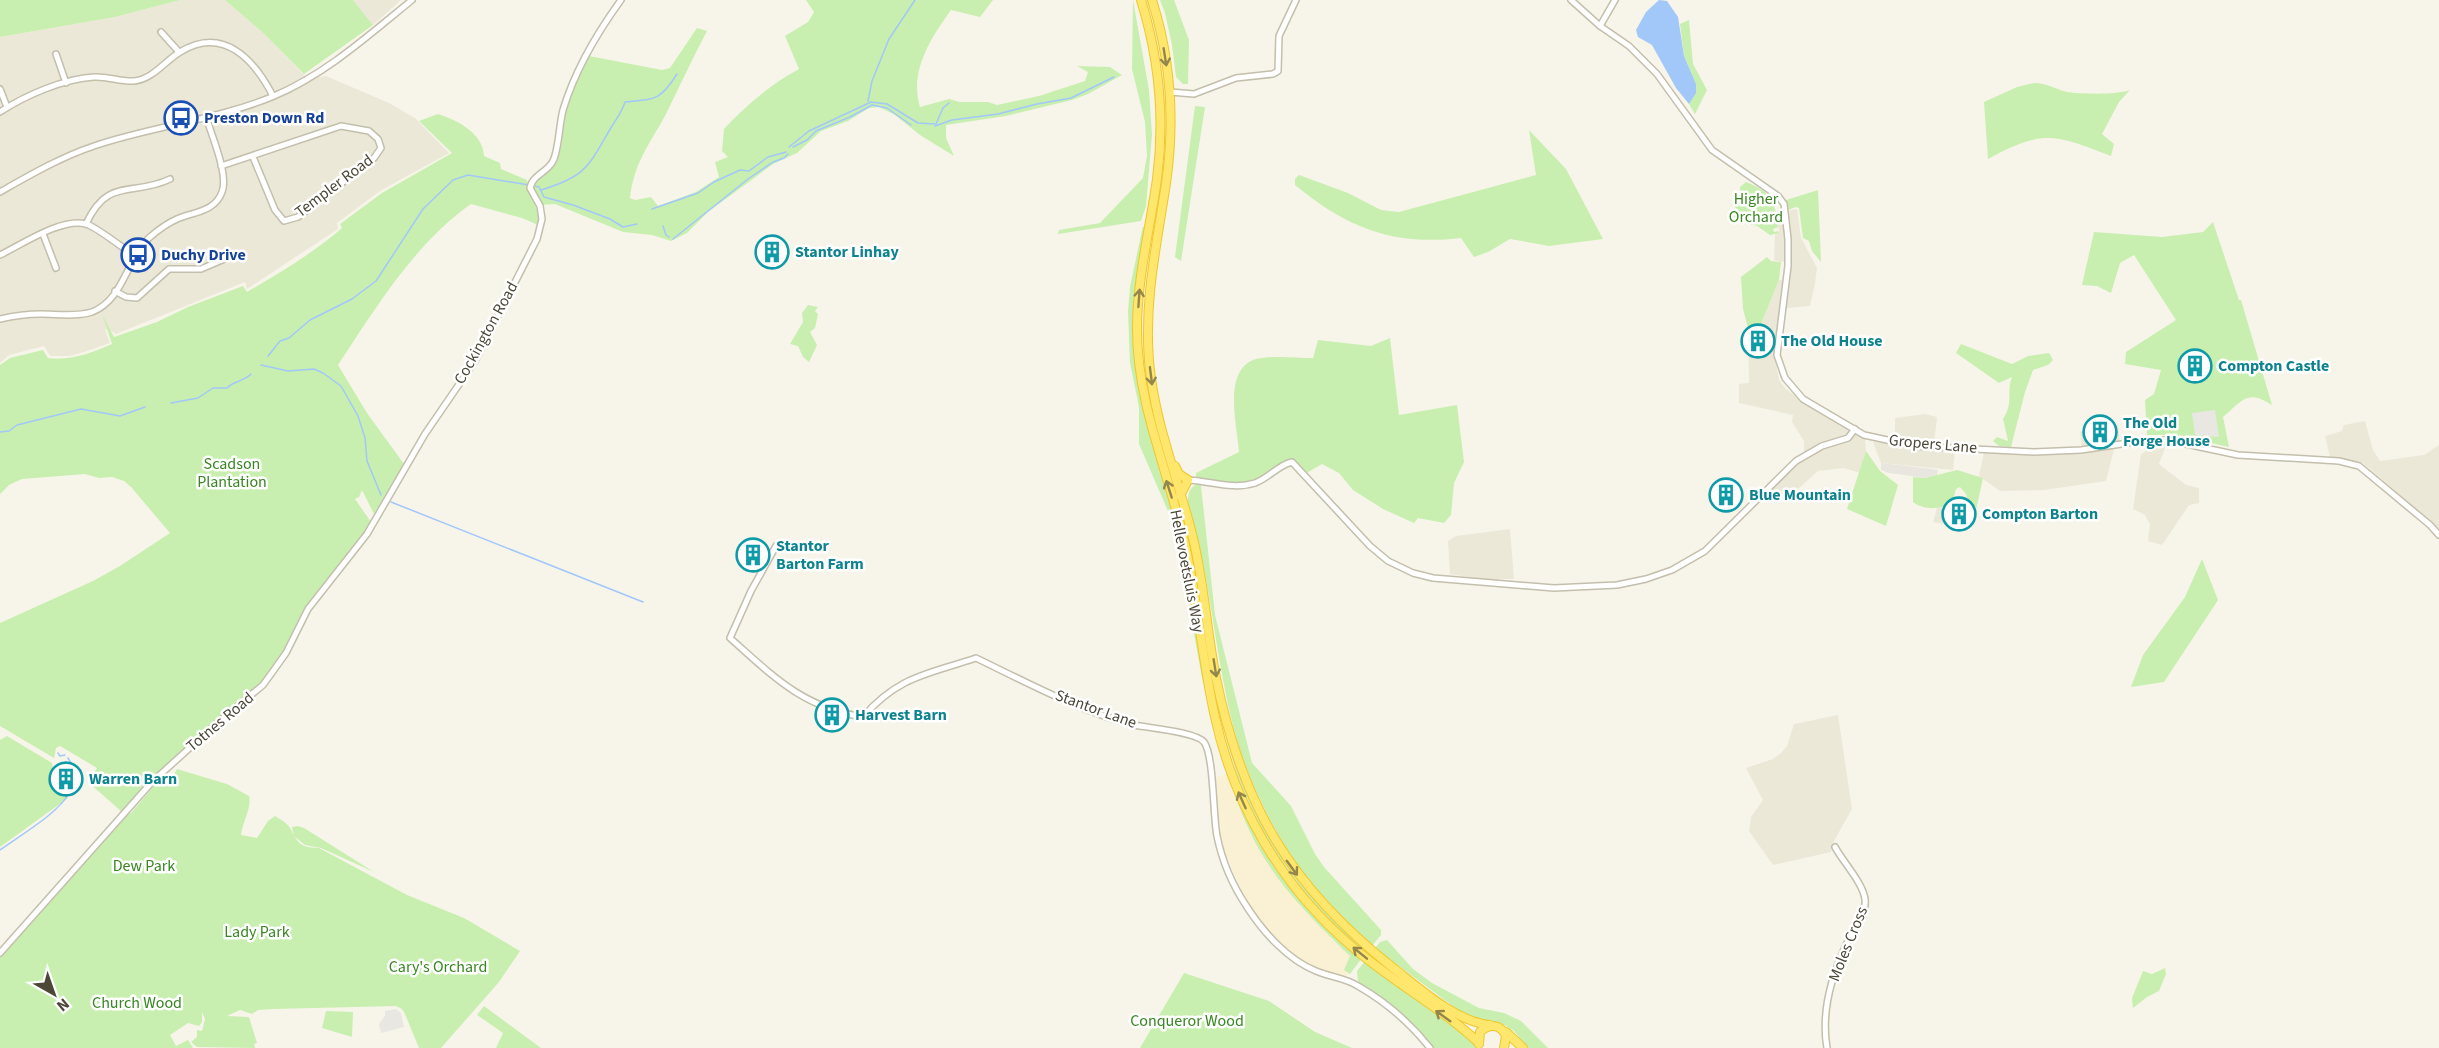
<svg xmlns="http://www.w3.org/2000/svg" width="2439" height="1048" font-family="'Source Sans 3',sans-serif">
<rect width="100%" height="100%" fill="#f7f5ea"/>
<g fill="#ebe8d8">
<polygon points="180,0 225,0 262,32 308,79 326,76 389,103 415,118 449,153 380,191 337,223 338,229 247,289 245,282 116,334 108,329 105,329 110,343 84,352 69,356 50,356 44,346 9,355 0,363 0,37 115,17"/>
<polygon points="353,0 401,0 373,25"/>
<polygon points="1797,209 1801,238 1817,268 1815,283 1810,306 1786,308 1791,265 1786,211"/>
<polygon points="1784,217 1787,261 1781,262 1774,260 1775,234 1779,232 1777,218"/>
<polygon points="1779,280 1784,280 1774,354 1779,380 1785,388 1802,401 1865,439 1866,451 1860,473 1844,468 1818,471 1789,497 1765,494 1804,456 1804,441 1792,422 1793,415 1739,403 1739,384 1749,383 1748,328 1760,328"/>
<polygon points="1925,414 1937,417 1934,444 1895,439 1895,418"/>
<polygon points="2365,421 2373,450 2380,461 2424,455 2439,445 2439,533 2431,522 2363,463 2330,457 2325,436 2342,431 2344,425"/>
<polygon points="2118,425 2120,443 2082,448 2080,432"/>
<polygon points="1873,442 1955,451 1953,470 1881,463"/>
<polygon points="2148,442 2167,443 2159,464 2186,485 2199,488 2199,503 2189,505 2162,545 2148,541 2150,524 2145,515 2133,509 2141,454 2145,452"/>
<polygon points="2114,449 2106,481 2044,490 2000,491 1979,476 1984,452 2054,455"/>
<polygon points="1947,506 1976,510 1970,529 1933,522 1937,508"/>
<polygon points="1510,529 1514,579 1481,579 1450,574 1448,541 1456,536"/>
<polygon points="1838,715 1852,809 1834,841 1831,852 1773,865 1749,831 1751,817 1763,800 1746,768 1773,759 1781,753 1787,746 1794,724"/>
</g>
<polygon fill="#faf0d4" points="1227,774 1233,791 1301,907 1350,956 1345,969 1348,974 1345,977 1306,964 1290,952 1259,920 1242,892 1223,847 1217,813 1214,778"/>
<polygon fill="#e9e6df" points="1881,463 1932,469 1938,470 1937,475 1925,478 1889,473 1881,470"/>
<g fill="#c8efaf">
<polygon points="0,0 180,0 115,17 0,37"/>
<polygon points="225,0 353,0 373,25 304,74 262,32"/>
<path d="M806 0H993L980 17 951 10C931 38 909 71 920 107L949 99 960 102H988L997 105 1039 96 1085 81 1088 72 1077 66 1110 67 1122 75 1088 94 1072 100 1006 116 946 125V138L954 156 920 135 895 115 879 107 869 108 848 121 821 131 797 153 773 164 708 212 687 233 671 241 652 235 623 232 555 204 541 205 532 188 534 183 555 162 567 101 589 56 662 70 670 68 697 28 707 31C692 59 679 88 665 116 649 145 634 163 630 198L635 200 651 197 658 206 696 192 719 177 715 162 728 157 722 151 724 129C745 106 771 84 799 69L785 36 808 22 814 12Z"/>
<polygon points="1133,0 1149,90 1152,135 1146,206 1141,221 1058,234 1059,230 1100,223 1143,178 1147,156 1145,122 1132,69"/>
<polygon points="1160,0 1174,0 1189,40 1188,84 1183,84 1176,77 1172,45 1165,13"/>
<polygon points="1689,20 1693,64 1707,90 1695,114 1689,104 1696,90 1696,84 1684,56 1680,24"/>
<path d="M2034 83C2047 83 2055 89 2067 92 2082 94 2117 95 2130 90L2119 102 2102 134 2114 144 2111 156C2054 134 2043 129 1988 159L1984 102 2017 87Z"/>
<polygon points="1195,106 1205,107 1181,261 1175,257"/>
<path d="M438 114C457 120 483 133 484 156L500 163 501 169 527 180C528 198 541 207 538 225L522 218 471 204C415 243 375 309 338 365L367 413 404 464 374 514 362 490 359 497 355 499 371 522 361 538 311 599 280 659 257 688 156 775 122 812 88 782 97 768 60 746 56 748 54 758 0 726V623L93 581 120 566 170 533 131 487 124 481 112 477 99 478 85 474 22 479 9 485 0 494V365L10 358 43 350 48 358C70 361 92 353 112 344L102 314 114 337 157 322 188 307 243 286 247 292C280 273 313 253 342 228L340 224 382 193 452 153 419 121Z"/>
<path d="M1529 130 1566 169 1603 239 1549 246 1510 239 1488 252 1474 257 1461 238C1393 246 1347 228 1295 185V179L1299 175 1348 193 1381 210 1399 212 1536 175Z"/>
<path d="M1746 182C1771 192 1775 200 1778 227L1773 229 1774 232 1778 231 1779 233 1770 235 1757 226 1725 217 1732 218 1738 210 1732 204 1740 196V187Z"/>
<polygon points="1818,190 1821,262 1812,251 1809,241 1803,238 1799,208 1796,207 1788,210 1786,200"/>
<path d="M2213 222 2239 300H2241L2272 405C2247 389 2243 400 2223 417L2229 447 2175 435H2147L2145 400 2154 394 2161 370 2125 364 2126 352 2176 320 2134 255 2120 263 2111 293 2097 286 2082 285 2094 232 2162 237 2203 232Z"/>
<polygon points="1143,226 1146,230 1137,310 1146,420 1186,550 1205,682 1203,683 1177,540 1171,518 1139,444 1139,407 1130,363 1128,311 1130,287"/>
<polygon points="1767,257 1771,261 1781,262 1779,280 1760,327 1748,328 1743,309 1741,277"/>
<polygon points="808,305 818,307 815,311 818,314 815,328 810,332 817,345 809,362 803,357 798,346 790,344 803,322 802,313"/>
<path d="M1390 338 1399 415 1457 405 1464 462 1454 483 1451 515 1444 523 1418 518 1414 523 1383 509 1353 490 1339 473 1322 464 1305 474 1292 460C1280 462 1274 471 1264 477 1249 484 1208 488 1196 476V473L1239 452C1237 425 1222 369 1256 359 1273 355 1295 358 1313 358L1318 340 1371 346Z"/>
<path d="M1961 344 2012 364 2028 356 2049 353 2053 360 2048 365 2033 370 2025 392 2011 447 1999 446 1993 441 1997 437 2008 441 2003 419C2014 403 2006 393 2012 377L1999 383 1956 353Z"/>
<polygon points="1866,451 1880,471 1898,485 1886,526 1847,509"/>
<path d="M1957 470 1983 478 1976 510 1970 507 1966 494 1960 487 1956 489 1952 503C1941 510 1923 510 1913 502V477L1925 478Z"/>
<path d="M1176 482 1184 506 1214 665 1237 758 1278 848 1369 951 1366 954C1305 901 1256 836 1232 758 1206 668 1202 573 1173 483Z"/>
<path d="M1199 483 1201 486 1215 615 1252 763 1291 806 1315 854 1324 867 1381 930V935L1372 946C1333 913 1298 872 1274 827 1260 801 1248 775 1239 747 1221 687 1215 625 1203 563 1200 546 1187 513 1188 497 1189 490 1192 486 1199 483Z"/>
<polygon points="2202,559 2218,600 2164,682 2131,687 2143,655 2185,597"/>
<path d="M1207 697 1224 755 1270 855 1362 958 1350 974 1344 970 1350 956C1314 921 1277 885 1254 840 1231 795 1219 745 1207 697Z"/>
<polygon points="7,736 52,763 55,784 68,798 0,847 0,740"/>
<path d="M177 769 227 784 249 796C252 808 242 823 241 835L257 838 268 821 275 816C280 819 287 823 290 828 299 844 299 847 319 848L407 895 464 918 520 951 499 982 441 1048H419L405 1014 402 1009 396 1006 274 1009 258 1010 252 1014 240 1010 227 1016 249 1017 257 1043 254 1044 255 1048 197 1047 191 1042 197 1037V1030L202 1031 205 1019 202 1012V1022L199 1026 188 1023 170 1035 176 1046 188 1040 193 1048H0V953L125 811 128 814 131 813 154 786 174 774Z"/>
<polygon points="298,826 304,828 374,872 321,848 305,845 294,836 292,827"/>
<polygon points="1387,940 1413,969 1432,983 1479,1008 1504,1013 1521,1021 1548,1048 1528,1048 1514,1031 1505,1025 1484,1023 1466,1016 1375,948 1380,942"/>
<polygon points="1365,961 1460,1030 1477,1048 1433,1048 1403,1016 1358,981 1357,971"/>
<polygon points="2165,968 2166,974 2159,991 2147,997 2133,1008 2132,998 2143,971 2152,974"/>
<polygon points="1184,973 1269,1001 1315,1032 1352,1048 1140,1048"/>
<polygon points="484,1006 541,1048 496,1048 503,1033 477,1015"/>
<polygon points="326,1011 353,1012 352,1037 322,1028"/>
</g>
<g fill="#e8e7e2">
<polygon points="2215,410 2219,437 2195,435 2192,413"/>
<polygon points="396,1009 401,1013 404,1027 381,1033 379,1024 385,1016 385,1011"/>
</g>
<polygon fill="#a2c7f9" points="1659,0 1667,1 1678,17 1684,56 1696,84 1696,93 1689,104 1676,88 1652,45 1638,37 1636,30 1646,12"/>
<g fill="none" stroke-linecap="round" stroke-linejoin="round">
<g stroke="#a2c7f9" stroke-width="1.5">
<polyline points="868,101 872,81 889,39 915,0"/>
<polyline points="936,124 943,108 949,103"/>
<polyline points="935,126 952,120 998,114 1037,104 1071,98 1114,77"/>
<polyline points="789,147 809,131 871,102 887,104 918,123 935,124"/>
<polyline points="793,147 807,140 816,131 850,117 872,105 887,108 911,125"/>
<polyline points="534,186 539,187 544,197 573,205 610,219 623,227 637,224"/>
<path d="M541 190C588 176 588 166 612 126 617 118 622 112 625 102 655 99 660 101 677 74"/>
<polyline points="652,209 698,193 714,182 740,170 749,171 768,157 786,152"/>
<polyline points="663,226 666,235 669,237"/>
<polyline points="673,239 748,179 773,162 784,158 788,154"/>
<polyline points="268,356 280,341 289,338 310,320 352,299 376,281 423,209 453,180 468,175 529,185"/>
<polyline points="261,365 288,371 314,369 323,373 341,386 358,416 365,438 367,461 381,495"/>
<path d="M171 403 198 398 213 388H227C233 381 243 382 251 374"/>
<polyline points="0,432 9,431 17,425 81,409 120,416 145,407"/>
<polyline points="391,502 643,602"/>
<polyline points="58,753 60,756 65,755"/>
<polyline points="68,758 74,768 81,770"/>
<path d="M0 850C19 836 59 813 69 793"/>
</g>
<defs>
<g id="minor">
<polyline points="1571,0 1600,26 1629,46 1657,74 1712,150 1778,196 1784,204 1788,239 1788,266 1777,355 1785,378 1803,399 1864,435 1915,446 2034,452 2081,450 2148,440 2167,440 2238,455 2339,461 2359,466 2430,525 2439,535"/>
<polyline points="1600,26 1615,0"/>
<polyline points="161,32 179,52"/>
<polyline points="56,54 66,83"/>
<polyline points="0,89 7,107"/>
<polyline points="1170,92 1194,94 1236,78 1273,74 1278,71 1279,36 1296,0"/>
<path d="M0 112C26 95 63 79 94 77 107 76 121 82 134 81 153 79 165 61 180 52 224 25 255 61 273 96"/>
<polyline points="221,166 341,126 369,131 378,139 381,148 374,158 298,217 284,221 275,210 253,157"/>
<path d="M0 192C30 175 61 157 94 146 153 126 217 120 274 96 326 74 369 35 412 0"/>
<path d="M86 224C108 176 133 197 170 179"/>
<polyline points="43,234 56,268"/>
<path d="M0 255C21 245 62 217 86 224 97 227 124 249 136 257"/>
<polyline points="115,291 126,297 137,298 169,269 201,269 229,257"/>
<path d="M0 319C13 316 28 314 41 314 57 314 76 317 92 312 124 300 127 257 150 237 158 230 168 223 177 219 193 212 215 212 222 192 229 174 211 135 206 116"/>
<path d="M1188 480C1210 481 1233 490 1255 483 1269 478 1278 465 1292 462L1370 546 1388 561 1413 573 1433 578 1554 588 1617 585 1646 579 1672 570 1705 551 1796 461 1822 446 1848 438 1855 429"/>
<path d="M776 546 751 591 730 638C774 677 802 707 863 717 898 676 929 674 976 658 1026 682 1081 712 1134 725 1149 728 1196 732 1204 742 1214 755 1213 817 1217 836 1222 861 1233 886 1247 907 1263 932 1288 960 1316 971 1330 977 1345 978 1358 986 1386 1002 1410 1023 1430 1048"/>
<path d="M0 953 152 782 216 724 263 685 271 674 286 653 308 609 367 534 425 434 475 361 537 239 542 219 540 206 530 188C532 175 548 172 553 161 559 149 559 125 563 110 575 70 597 33 621 0"/>
<path d="M1827 1048C1821 1013 1831 977 1846 945 1853 931 1867 915 1865 899 1863 883 1843 862 1835 847"/>
</g>
<g id="highway">
<path d="M1141 0C1159 58 1165 118 1157 179 1150 229 1137 278 1137 329 1137 405 1169 472 1185 545 1198 601 1202 660 1215 717 1234 805 1281 885 1349 944 1389 980 1441 1007 1479 1043"/>
<path d="M1152 0C1171 60 1175 121 1166 183 1157 243 1144 300 1149 361 1154 420 1176 473 1191 530 1204 578 1206 629 1216 678 1242 805 1290 886 1392 967 1419 988 1456 1022 1490 1025"/>
<polyline points="1175,466 1179,474 1188,480 1180,496"/>
<polyline points="1506,1032 1523,1048"/>
<path d="M1479 1044 1480 1032C1489 1023 1501 1024 1506 1036L1504 1048"/>
</g>
</defs>
<use href="#minor" stroke="#c4bfac" stroke-width="8"/>
<use href="#highway" stroke="#efc72c" stroke-width="10"/>
<use href="#minor" stroke="#fff" stroke-width="5"/>
<use href="#highway" stroke="#ffe66d" stroke-width="8"/>
</g>
<defs><path id="oneway-shaft" d="M-6 0H5M1.5-3L5.5 0L1.5 3" fill="none" stroke-width="1.6" stroke-linecap="round" stroke-linejoin="round" transform="scale(1.5)"/></defs>
<g stroke="#94874d">
<use href="#oneway-shaft" transform="translate(1165 57) rotate(81)"/>
<use href="#oneway-shaft" transform="translate(1139 298) rotate(-86)"/>
<use href="#oneway-shaft" transform="translate(1151 376) rotate(83)"/>
<use href="#oneway-shaft" transform="translate(1169 489) rotate(-108)"/>
<use href="#oneway-shaft" transform="translate(1215 668) rotate(81)"/>
<use href="#oneway-shaft" transform="translate(1242 800) rotate(-114)"/>
<use href="#oneway-shaft" transform="translate(1292 868) rotate(54)"/>
<use href="#oneway-shaft" transform="translate(1360 953) rotate(-141)"/>
<use href="#oneway-shaft" transform="translate(1443 1016) rotate(-144)"/>
</g>
<defs>
<symbol id="bus-ring" viewBox="-11 -11 22 22"><circle r="9.5" fill="#fff" stroke="#1a4fb4" stroke-width="1.5"/><path d="M-5-6H5V4H4V6H2V4H-2V6H-4V4H-5ZM-3.5-4V0h7V-4ZM-3.5 1.2v1.5H-2V1.2ZM2 1.2v1.5H3.5V1.2Z" fill="#1a4fb4"/></symbol>
<symbol id="building-ring" viewBox="-11 -11 22 22"><circle r="9.5" fill="#fff" stroke="#0f9aa8" stroke-width="1.5"/><path d="M-4-6H4V6H1V3H-1V6H-4ZM-2.5-4.3h1.7v1.8h-1.7ZM.8-4.3h1.7v1.8H.8ZM-2.5-1h1.7V.8h-1.7ZM.8-1h1.7V.8H.8Z" fill="#0f9aa8"/></symbol>
</defs>
<g fill-rule="evenodd">
<use href="#bus-ring" x="162" y="99" width="38" height="38"/>
<use href="#building-ring" x="753" y="233" width="38" height="38"/>
<use href="#bus-ring" x="119" y="236" width="38" height="38"/>
<use href="#building-ring" x="1739" y="322" width="38" height="38"/>
<use href="#building-ring" x="2176" y="347" width="38" height="38"/>
<use href="#building-ring" x="2081" y="413" width="38" height="38"/>
<use href="#building-ring" x="1707" y="476" width="38" height="38"/>
<use href="#building-ring" x="1940" y="495" width="38" height="38"/>
<use href="#building-ring" x="734" y="536" width="38" height="38"/>
<use href="#building-ring" x="813" y="696" width="38" height="38"/>
<use href="#building-ring" x="47" y="760" width="38" height="38"/>
</g>
<g text-anchor="middle" dominant-baseline="central" stroke-width="5" stroke-linejoin="round" paint-order="stroke">
<g font-size="16" font-weight="bold" fill="#164399" stroke="#fff" text-anchor="start">
<text x="204" y="118">Preston Down Rd</text>
<text x="161" y="255">Duchy Drive</text>
</g>
<g font-size="16" fill="#4c4737" stroke="#fff">
<text transform="translate(334 186) rotate(-37)">Templer Road</text>
<text transform="translate(486 333) rotate(-61)">Cockington Road</text>
<text transform="translate(1933 444) rotate(5)">Gropers Lane</text>
<text transform="translate(1187 571) rotate(79)">Hellevoetsluis Way</text>
<text transform="translate(1096 709) rotate(20)">Stantor Lane</text>
<text transform="translate(220 722) rotate(-40)">Totnes Road</text>
<text transform="translate(1848 944) rotate(-68)">Moles Cross</text>
</g>
<g font-size="16" fill="#388622" stroke="#fff">
<text x="1756" y="199">Higher<tspan x="1756" dy="18">Orchard</tspan></text>
<text x="232" y="464">Scadson<tspan x="232" dy="18">Plantation</tspan></text>
<text x="144" y="866">Dew Park</text>
<text x="257" y="932">Lady Park</text>
<text x="438" y="967">Cary's Orchard</text>
<text x="137" y="1003">Church Wood</text>
<text x="1187" y="1021">Conqueror Wood</text>
</g>
<g font-size="16" font-weight="bold" fill="#0d838f" stroke="#fff" text-anchor="start">
<text x="795" y="252">Stantor Linhay</text>
<text x="1781" y="341">The Old House</text>
<text x="2218" y="366">Compton Castle</text>
<text x="2123" y="423">The Old<tspan x="2123" dy="18">Forge House</tspan></text>
<text x="1749" y="495">Blue Mountain</text>
<text x="1982" y="514">Compton Barton</text>
<text x="776" y="546">Stantor<tspan x="776" dy="18">Barton Farm</tspan></text>
<text x="855" y="715">Harvest Barn</text>
<text x="89" y="779">Warren Barn</text>
</g>
</g>
<g transform="translate(54 994) rotate(140)" stroke="#ffffff" stroke-width="4.5" paint-order="stroke">
<path d="M0-4.5L10 22L0 15L-10 22Z" fill="#4c4737"/>
<text y="-9" font-size="16" font-weight="bold" text-anchor="middle" fill="#4c4737">N</text>
</g>
</svg>
